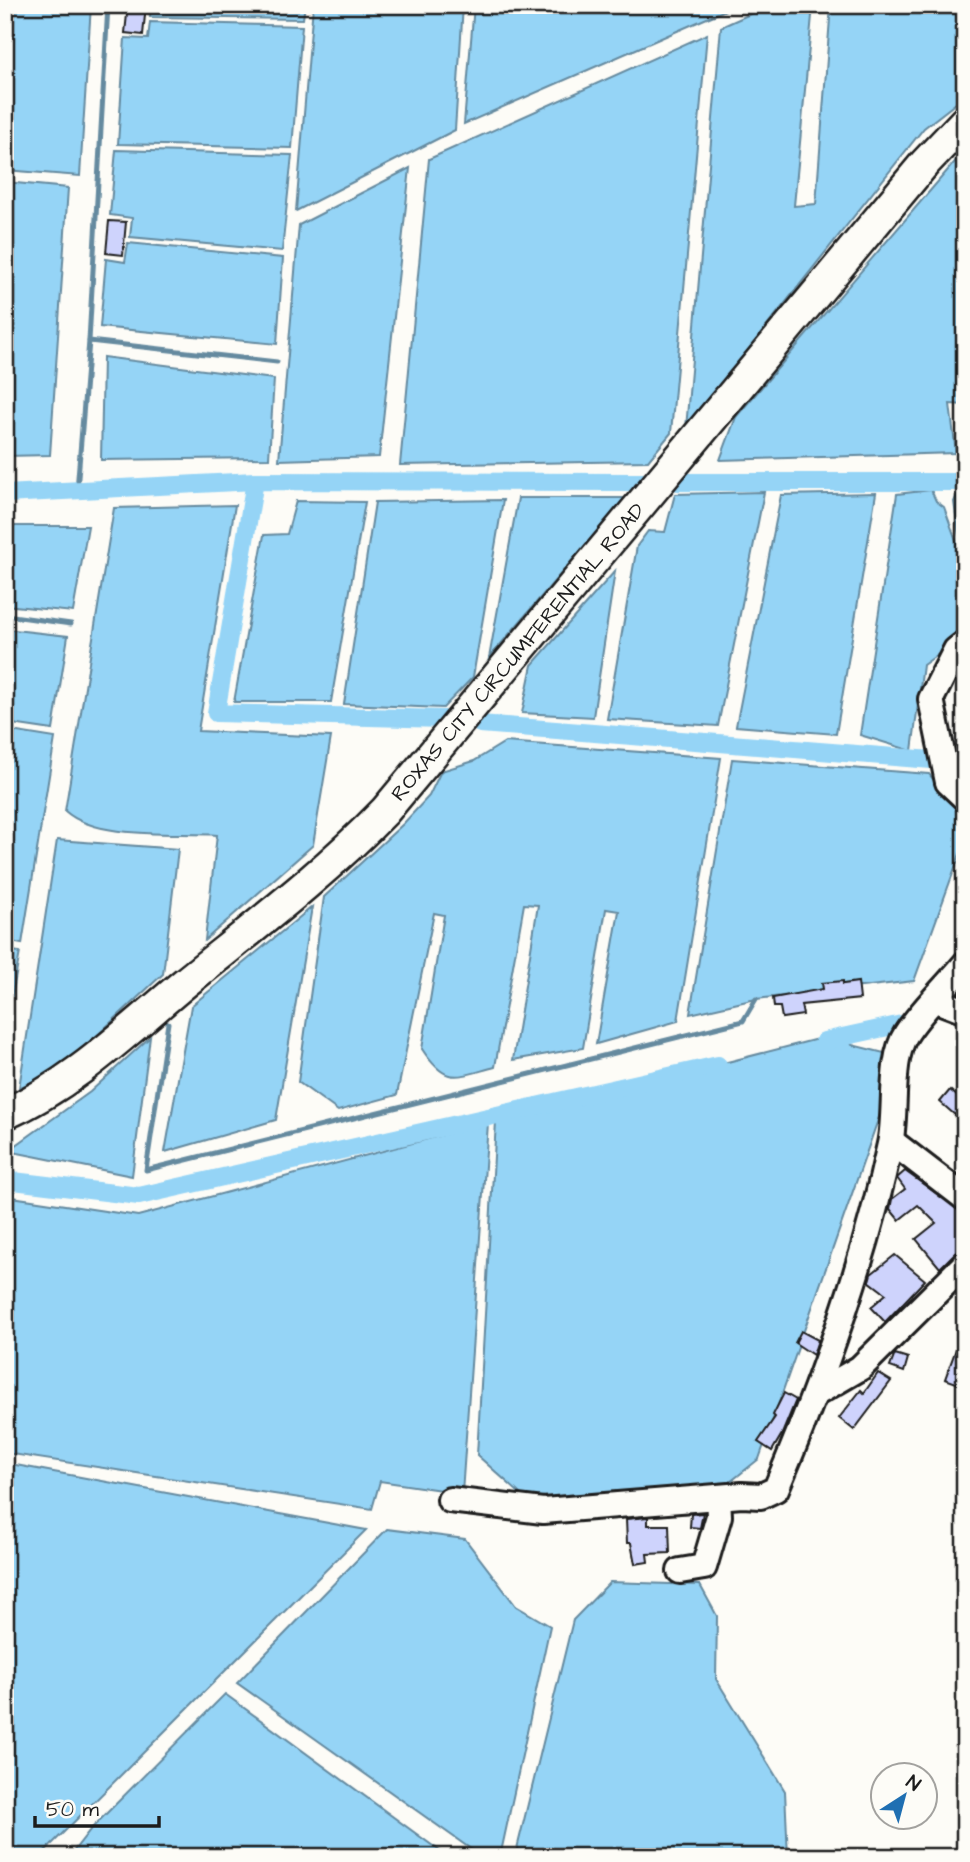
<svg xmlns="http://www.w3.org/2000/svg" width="970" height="1862" font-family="'Architects Daughter',sans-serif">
<rect width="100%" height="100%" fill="#fdfcf7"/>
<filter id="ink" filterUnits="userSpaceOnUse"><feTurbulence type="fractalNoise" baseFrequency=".0143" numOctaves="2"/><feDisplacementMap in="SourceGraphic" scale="14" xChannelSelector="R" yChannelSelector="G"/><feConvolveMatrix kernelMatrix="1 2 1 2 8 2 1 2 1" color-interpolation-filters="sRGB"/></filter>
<g filter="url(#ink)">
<g fill="#95d4f6" stroke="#658a9f" stroke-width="2">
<polygon points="5,5 91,5 80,176 5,170"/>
<polygon points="151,5 305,5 303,19 150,17"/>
<polygon points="313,5 463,5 455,130 296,211"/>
<polygon points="474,5 728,5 730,8 464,124"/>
<polygon points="770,5 813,5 794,206 816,204 831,5 965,5 965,96 924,128 686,428 721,27"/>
<polygon points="150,22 302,26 292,148 118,144 125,38 148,39"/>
<polygon points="707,34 671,433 648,461 400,465 429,159"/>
<polygon points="116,150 292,155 282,251 130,237 132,218 110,215"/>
<polygon points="965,150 965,405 950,404 956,453 720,460 736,417"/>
<polygon points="410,168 379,457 279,460 299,225"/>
<polygon points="5,182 68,188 50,455 5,456"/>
<polygon points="128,243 283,258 277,344 100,327 106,259 125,262"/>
<polygon points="103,357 274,379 269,458 101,460"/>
<polygon points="931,490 936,501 944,507 962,557 954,502 959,491 965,491 965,635 923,665 912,751 860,735 897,494"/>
<polygon points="764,492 718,726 607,719 637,546 648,531 665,532 675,494"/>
<polygon points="876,493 836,734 736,726 781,495"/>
<polygon points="518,498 625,498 489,658"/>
<polygon points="503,500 473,677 443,708 344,704 375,502"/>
<polygon points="296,501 365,502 331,702 234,702 264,535 287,534"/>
<path d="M235 505 198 731 331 737 313 845 205 940 217 835C174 832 97 840 65 811L114 508Z"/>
<polygon points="5,526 88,526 73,612 5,605"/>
<polygon points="615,571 593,717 522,713 532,665"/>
<polygon points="5,629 68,636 53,730 5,723"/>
<polygon points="5,730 55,738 22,944 5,941"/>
<path d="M505 742 721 758 678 1021 596 1044 619 911 606 909 583 1048 513 1060 538 905 524 904 495 1067C456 1077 446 1086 422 1049L444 915 434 913 397 1095 338 1111 298 1082 324 897 403 824 429 796 441 771 474 761Z"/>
<polygon points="732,759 929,774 965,821 965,840 914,981 756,999 690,1014"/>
<polygon points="57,840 178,849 163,974 62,1068 19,1088"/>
<polygon points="312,907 276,1120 165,1152 191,1006"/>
<polygon points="5,950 20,952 5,1035"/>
<polygon points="845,1032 852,1045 900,1057 759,1459 725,1486 538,1510 477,1455 496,1121"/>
<polygon points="150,1037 132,1176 8,1151 90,1092"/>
<polygon points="488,1123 462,1493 380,1481 372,1509 5,1453 5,1196 138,1216"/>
<polygon points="5,1463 366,1530 39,1857 15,1856 5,1809"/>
<polygon points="387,1529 465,1539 516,1606 550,1626 500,1857 482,1857 237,1683"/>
<polygon points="610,1582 700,1585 717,1616 716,1679 785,1791 788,1857 515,1857 573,1620"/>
<polygon points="225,1694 448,1857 69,1857 90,1830"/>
</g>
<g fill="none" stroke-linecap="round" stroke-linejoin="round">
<g stroke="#658a9f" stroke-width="5">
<polyline points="89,341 277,362"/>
<polyline points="77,490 89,341 108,5"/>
<polyline points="5,615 71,624"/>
<polyline points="168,1023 146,1170 743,1021 756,999"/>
</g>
<g stroke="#95d4f6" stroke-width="18">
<polyline points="255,481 216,713 444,719"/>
<polyline points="678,482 965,482"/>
<polyline points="5,494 255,481 643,482"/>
<polyline points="480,724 932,760"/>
<polyline points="824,1041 911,1022"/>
<polyline points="5,1180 139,1196 718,1065"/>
</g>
</g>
<g fill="#ced3fc" stroke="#1c1c1c" stroke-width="2">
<polygon points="128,5 146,5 143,35 125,33"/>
<polygon points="109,221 126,222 123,255 106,253"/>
<polygon points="843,981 843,984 858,982 860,999 801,1005 803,1015 782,1018 780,1007 774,1007 773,998 823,989 822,983"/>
<polygon points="950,1090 965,1103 955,1115 940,1102"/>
<polygon points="905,1171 965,1214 965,1250 955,1253 940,1268 916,1239 936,1223 918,1205 899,1220 890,1209 892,1199 905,1189 897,1178"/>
<polygon points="895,1255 925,1280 885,1322 871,1307 886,1294 869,1281 871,1274"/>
<polygon points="963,1330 965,1376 962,1385 945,1379"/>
<polygon points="801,1331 818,1340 813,1355 795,1343"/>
<polygon points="895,1354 908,1358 904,1372 890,1367"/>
<polygon points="878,1373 891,1381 854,1430 839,1418 861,1390 864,1393"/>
<polygon points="784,1393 796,1400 782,1434 772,1451 758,1442 775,1417 773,1415"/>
<polygon points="703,1513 700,1528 690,1527 691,1514"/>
<polygon points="648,1517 648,1525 669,1525 670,1553 647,1554 648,1562 635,1564 631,1543 627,1543 626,1519"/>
</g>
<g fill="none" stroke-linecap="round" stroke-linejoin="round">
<defs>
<g id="minor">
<polyline points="965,643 956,650 931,699 948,782 965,798"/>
<polyline points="936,1000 965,1011"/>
<polyline points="891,1141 965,1198"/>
<polyline points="817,1393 860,1368 965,1264"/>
<path d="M450 1500 543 1511 742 1495 761 1496 776 1489C823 1378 865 1262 890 1144 897 1114 889 1060 906 1034 922 1009 946 987 965 964"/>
<polyline points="680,1571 704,1567 719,1516 718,1497"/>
</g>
<path id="major" d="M5 1114C74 1084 129 1029 186 982 254 927 324 874 385 811L925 163 965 121"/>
</defs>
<use href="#minor" stroke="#1c1c1c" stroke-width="30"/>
<use href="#major" stroke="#1c1c1c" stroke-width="35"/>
<use href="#minor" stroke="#fdfcf7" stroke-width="24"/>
<use href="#major" stroke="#fdfcf7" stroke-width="30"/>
</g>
</g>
<g text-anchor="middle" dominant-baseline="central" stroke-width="5" stroke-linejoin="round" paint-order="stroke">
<g font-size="21" fill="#1c1c1c" stroke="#fdfcf7">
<text transform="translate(518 652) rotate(-50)">ROXAS CITY CIRCUMFERENTIAL ROAD</text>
</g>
</g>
<rect width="970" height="1862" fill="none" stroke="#fdfcf7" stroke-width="28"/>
<rect x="14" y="14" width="942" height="1834" fill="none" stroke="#1c1c1c" stroke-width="2.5" filter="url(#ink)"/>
<g transform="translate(904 1796) rotate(36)"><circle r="33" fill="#fdfcf7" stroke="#a3a29f" stroke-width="2"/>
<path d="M0-5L12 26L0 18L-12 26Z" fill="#1f6fb2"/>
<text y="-10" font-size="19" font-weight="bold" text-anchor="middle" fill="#1c1c1c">N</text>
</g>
<path d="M35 1816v10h124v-10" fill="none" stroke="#1c1c1c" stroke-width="3.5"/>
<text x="46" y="1816" font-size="21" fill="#1c1c1c" stroke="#fdfcf7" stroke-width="5" paint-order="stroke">50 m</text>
</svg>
